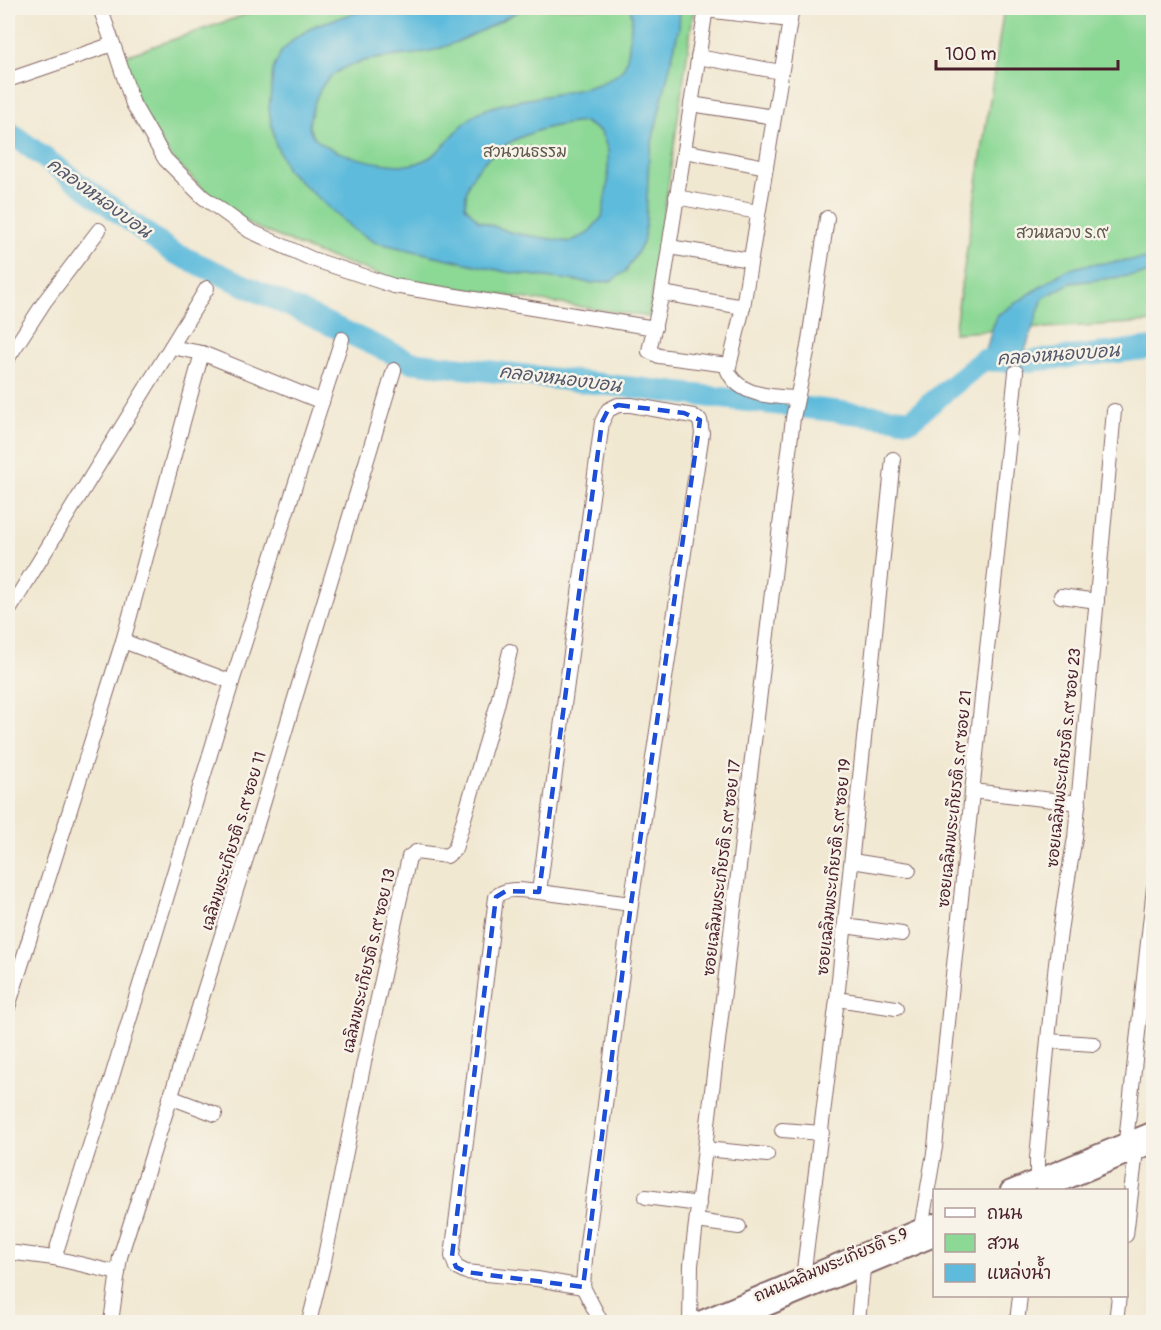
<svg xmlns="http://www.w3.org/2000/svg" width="1161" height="1330" font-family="Pangolin,'Playpen Sans Thai',sans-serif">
<rect width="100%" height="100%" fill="#f7f3e8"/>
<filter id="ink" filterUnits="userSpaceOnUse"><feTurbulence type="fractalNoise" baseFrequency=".0167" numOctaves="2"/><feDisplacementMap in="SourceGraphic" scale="12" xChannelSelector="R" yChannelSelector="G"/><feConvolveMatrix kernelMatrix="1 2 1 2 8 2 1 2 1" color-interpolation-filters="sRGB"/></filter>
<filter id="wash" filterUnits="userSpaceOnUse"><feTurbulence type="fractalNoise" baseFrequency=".008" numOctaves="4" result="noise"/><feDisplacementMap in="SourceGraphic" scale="24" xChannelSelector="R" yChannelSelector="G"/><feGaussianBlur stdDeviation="1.35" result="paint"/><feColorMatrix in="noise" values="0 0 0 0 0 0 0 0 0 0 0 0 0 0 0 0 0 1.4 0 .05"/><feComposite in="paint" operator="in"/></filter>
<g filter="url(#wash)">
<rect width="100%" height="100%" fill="#f1e8d1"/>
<g fill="#8cd895" stroke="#6b7c60" stroke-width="1.5">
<polygon points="265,8 694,8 649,317 394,279 317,253 253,226 207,193 169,155 138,104 122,57"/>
<polygon points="1004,8 1153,8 1153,322 954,333"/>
</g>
<g fill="#5ebbdc" stroke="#546d84" stroke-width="1.5" fill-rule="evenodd">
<path d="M371 8H524C497 23 468 39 438 49 403 60 360 52 330 77 322 84 317 95 314 104 312 112 307 123 310 130 318 154 391 169 414 164 441 158 452 131 473 116 504 93 610 98 625 65 630 53 630 29 632 16L630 8H680L679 28 649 155 646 223 643 243 626 271 611 281 592 283 506 272 374 242 354 230 287 170 275 142 269 110 273 70 281 52 295 38 316 25ZM584 122 601 132 608 150V182L602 217 587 234 569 242 513 233 479 221 465 206C466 199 466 189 469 183 490 142 541 125 584 122Z"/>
<polygon points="1153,258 1153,273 1070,283 1043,298 1021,362 983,360 996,316 1066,270 1086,265"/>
</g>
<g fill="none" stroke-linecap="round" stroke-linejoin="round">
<polyline stroke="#5ebbdc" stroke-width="22" points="8,131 172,252 411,362 911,420 983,360 1021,362 1154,348"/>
</g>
</g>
<g filter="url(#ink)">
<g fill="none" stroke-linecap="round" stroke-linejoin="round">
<defs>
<g id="minor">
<polyline points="706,8 662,293 649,351 659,356 728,365"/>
<path d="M792 8 743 307 728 371C739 396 773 397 796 398"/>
<polyline points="705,10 790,20"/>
<polyline points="113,44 133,104 165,159 203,197 250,231 312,259 394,286 655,328"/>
<polyline points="698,57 781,72"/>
<polyline points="8,80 113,44 100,8"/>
<polyline points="691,104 774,117"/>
<polyline points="684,151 766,167"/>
<polyline points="676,197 758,212"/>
<polyline points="669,247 750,260"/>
<polyline points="662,293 743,307"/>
<polyline points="171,347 207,288"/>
<polyline points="8,358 45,301 99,230"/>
<path d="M618 405H631L693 416 700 420 702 433 631 904 585 1259 583 1287 537 1279 466 1272 456 1267 452 1256 496 897C505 886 526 891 539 892L602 422 608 410Z"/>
<polyline points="1061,596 1097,601"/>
<polyline points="8,612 171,347 202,353 322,402"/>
<polyline points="123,641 232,682"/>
<polyline points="972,791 1079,803"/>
<polyline points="852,861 909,870"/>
<polyline points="539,892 631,904"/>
<polyline points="845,926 902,934"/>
<polyline points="837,999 896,1008"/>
<polyline points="8,1007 123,641 202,353"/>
<polyline points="1048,1041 1094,1044"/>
<polyline points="170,1097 215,1114"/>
<polyline points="782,1130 822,1133"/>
<polyline points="1126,1141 1154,888"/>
<polyline points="705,1149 767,1155"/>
<path d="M1037 1179V1158C1047 1051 1055 943 1075 838L1114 411"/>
<polyline points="646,1197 699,1204"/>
<polyline points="697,1221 739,1227"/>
<polyline points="921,1228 935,1147 1016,372"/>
<polyline points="1126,1235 1136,1151"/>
<polyline points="8,1252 54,1258 118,1273"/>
<polyline points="54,1258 111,1080 232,682 342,339"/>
<polyline points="803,1278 837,999 893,459"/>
<polyline points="583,1287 601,1322"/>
<polyline points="111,1322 120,1257 257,824 394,370"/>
<polyline points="309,1322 324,1261 364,1062 409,857 416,852 447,856 455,849 497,706 510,651"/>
<polyline points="690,1322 691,1265 793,418 808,347 827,218"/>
<polyline points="858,1322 863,1269"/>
<polyline points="1017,1322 1020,1296"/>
<polyline points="1116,1322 1119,1296"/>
</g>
<g id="major">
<polyline points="1009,1190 1154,1130"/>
<polyline points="1044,1190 1154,1144"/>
<polyline points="695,1322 934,1222"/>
<polyline points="731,1322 934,1238"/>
</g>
</defs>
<use href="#minor" stroke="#846565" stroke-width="16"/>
<use href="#major" stroke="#846565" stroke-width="20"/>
<use href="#minor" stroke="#fff" stroke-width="14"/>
<use href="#major" stroke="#fff" stroke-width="16"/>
</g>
</g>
<path fill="none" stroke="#1d4ed8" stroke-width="4.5" stroke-dasharray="12 8" stroke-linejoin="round" d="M618 405 684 413 700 420 631 904 583 1287 466 1272 456 1267 452 1256 496 897 506 891 539 892 602 422 608 410Z"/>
<g text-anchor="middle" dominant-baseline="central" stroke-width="5" stroke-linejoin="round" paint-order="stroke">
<g font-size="16" fill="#5e564b" stroke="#f7f3e8">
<text x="525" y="152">สวนวนธรรม</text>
<text x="1062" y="233">สวนหลวง ร.๙</text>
</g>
<g font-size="16" fill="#4a1f2b" stroke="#f7f3e8">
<text transform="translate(1064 758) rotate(-84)">ซอยเฉลิมพระเกียรติ ร.๙ ซอย 23</text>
<text transform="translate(955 799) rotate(-84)">ซอยเฉลิมพระเกียรติ ร.๙ ซอย 21</text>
<text transform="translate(234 841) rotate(-73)">เฉลิมพระเกียรติ ร.๙ ซอย 11</text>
<text transform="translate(834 867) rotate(-84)">ซอยเฉลิมพระเกียรติ ร.๙ ซอย 19</text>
<text transform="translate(722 868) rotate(-83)">ซอยเฉลิมพระเกียรติ ร.๙ ซอย 17</text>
<text transform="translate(369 961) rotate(-77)">เฉลิมพระเกียรติ ร.๙ ซอย 13</text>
<text transform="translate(831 1265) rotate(-23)">ถนนเฉลิมพระเกียรติ ร.9</text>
</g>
<g font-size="18" font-style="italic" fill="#515669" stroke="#f7f3e8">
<text transform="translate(99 198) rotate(36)">คลองหนองบอน</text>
<text transform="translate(1058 355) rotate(-4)">คลองหนองบอน</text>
<text transform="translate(560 379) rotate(7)">คลองหนองบอน</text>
</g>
</g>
<rect width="1161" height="1330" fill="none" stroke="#f7f3e8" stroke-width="30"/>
<rect x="933" y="1189" width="195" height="108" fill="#f7f3e8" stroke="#b29e9c" stroke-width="1.5"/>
<rect x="945" y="1208" width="30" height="9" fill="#ffffff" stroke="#b29e9c" stroke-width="1.5"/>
<text x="987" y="1219" font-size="18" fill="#4a1f2b">ถนน</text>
<rect x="945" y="1234" width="30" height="18" fill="#8cd895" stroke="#b29e9c" stroke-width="1.5"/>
<text x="987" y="1249" font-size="18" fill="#4a1f2b">สวน</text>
<rect x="945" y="1264" width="30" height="18" fill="#5ebbdc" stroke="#b29e9c" stroke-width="1.5"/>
<text x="987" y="1279" font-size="18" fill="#4a1f2b">แหล่งน้ำ</text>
<path d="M936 60v9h182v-9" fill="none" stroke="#4a1f2b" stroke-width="3"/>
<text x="945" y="60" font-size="18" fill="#4a1f2b" stroke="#f7f3e8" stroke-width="4.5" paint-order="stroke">100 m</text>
</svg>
